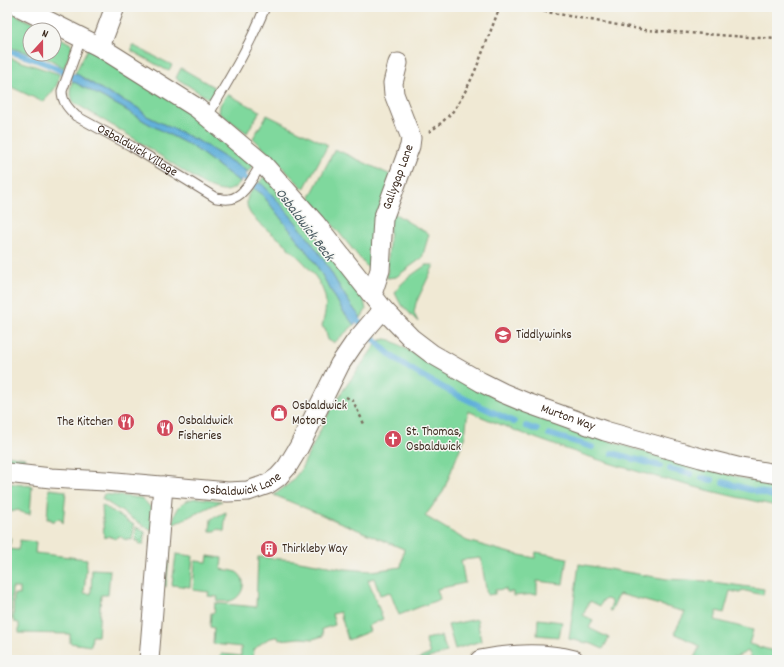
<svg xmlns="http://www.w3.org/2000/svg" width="784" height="667" font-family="Dekko,sans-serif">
<rect width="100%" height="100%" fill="#f6f6f2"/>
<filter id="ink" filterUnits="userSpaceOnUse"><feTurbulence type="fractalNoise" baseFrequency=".025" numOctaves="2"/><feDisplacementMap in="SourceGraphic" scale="8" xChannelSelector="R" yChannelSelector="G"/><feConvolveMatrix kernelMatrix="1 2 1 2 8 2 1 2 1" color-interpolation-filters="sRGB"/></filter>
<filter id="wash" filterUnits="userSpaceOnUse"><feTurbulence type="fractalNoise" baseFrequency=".012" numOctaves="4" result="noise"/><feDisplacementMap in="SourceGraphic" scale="16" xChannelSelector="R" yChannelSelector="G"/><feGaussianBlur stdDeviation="0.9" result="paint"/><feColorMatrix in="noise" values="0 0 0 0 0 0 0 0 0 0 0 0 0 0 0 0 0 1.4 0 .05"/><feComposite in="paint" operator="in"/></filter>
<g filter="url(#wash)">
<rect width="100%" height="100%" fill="#f0e9d4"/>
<g fill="#7fd89d" stroke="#5d815e">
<polygon points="7,10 46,30 30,30 30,53 7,47"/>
<polygon points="54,34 71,44 72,47 64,68 51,60 32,54 54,54"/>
<polygon points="132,45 172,65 169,70 166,70 132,51"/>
<polygon points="88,48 188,110 253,165 248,172 200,142 147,116 138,108 117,97 111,95 75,73"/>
<path d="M7 57 59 74C60 85 50 95 43 102L7 85Z"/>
<polygon points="181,68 219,90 215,99 211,100 176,78"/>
<path d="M72 81 121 107 149 124 193 147 240 182C230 195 219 192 205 185L135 139 73 102 70 91Z"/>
<polygon points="227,94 260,111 247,133 219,113 220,105"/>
<polygon points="267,115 328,145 304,189 253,138"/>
<polygon points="335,149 393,176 372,273 310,197"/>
<path d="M265 176 289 202 364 300 366 310 361 318C344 298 334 275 319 253 302 229 283 206 262 184L258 183Z"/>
<path d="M254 188 262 194 272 207 314 261 343 311 354 325 335 342H332L328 340 325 329 322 327C324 317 328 304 324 293 319 277 300 257 287 247L288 246C279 238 256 223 250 213 245 205 246 194 254 188Z"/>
<polygon points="391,211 408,222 429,234 422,258 396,277 387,278"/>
<path d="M426 265H434L416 303 414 313 418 322 400 303 395 293C402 280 415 273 426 265Z"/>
<path d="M386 339 391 340 441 370 524 411 551 422 654 455 777 487V506C673 484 566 454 468 411L465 436 443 492 425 516 467 541 510 553 535 558 536 552 567 558 563 584 537 581V594L513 596V592H507L506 589 495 590V594L487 595 481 558 461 560 465 583 437 589 440 599 399 615 390 592 380 595 374 578 368 580 383 619 368 626 370 631 348 640 340 612 332 614 335 625 322 629 323 636 313 639 300 638 279 640 278 637C268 637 261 643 254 650L253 660H220L221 654 241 656V647L213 644 214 628 210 627 211 613H214L215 603 256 607 258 557 294 560 345 569 372 571 401 567 404 549 274 495 290 483 300 471 330 411 344 389 377 343 381 340Z"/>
<polygon points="7,455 25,458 23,463 7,460"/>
<polygon points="7,483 32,486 30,514 23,513 18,510 11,512 10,510 7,509"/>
<polygon points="49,489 66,491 63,523 60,519 55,520 54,521 51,521 51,519 47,519"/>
<polygon points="104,494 142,498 153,510 155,533 102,499"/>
<path d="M198 498 222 501 172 525C176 509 180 500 198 498Z"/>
<path d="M102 505 134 525 132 540 124 539 120 536C112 538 119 541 109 536L104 538Z"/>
<polygon points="226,512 224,532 219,529 215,531 210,531 211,519"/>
<polygon points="136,527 145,532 143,545 139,544 139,541 135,541"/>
<polygon points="171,537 166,587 163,585 169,538"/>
<polygon points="7,538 11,538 9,549 18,550 20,540 36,542 35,553 87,559 84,593 91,594 92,569 110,570 108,595 101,595 98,636 92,636 91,646 70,643 70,634 19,633 19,623 14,622 14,620 13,620 14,594 20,595 20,588 12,588 11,620 7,620"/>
<polygon points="176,554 193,556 190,587 172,585"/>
<path d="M208 556 222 558 221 569C226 570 232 570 236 572 249 579 243 598 230 601 226 602 221 601 217 601L218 597 208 596 209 592 193 590 195 561 207 562Z"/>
<polygon points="579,564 667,579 705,581 764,589 763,595 742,590 740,593 730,591 724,613 717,611 715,620 753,630 749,644 777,652 776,660 753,660 748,651 736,657 732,657 729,660 693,660 700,646 674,633 685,612 638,599 619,594 611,611 609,610 612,604 611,601 607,599 603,600 600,606 590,601 583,615 593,620 589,628 609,638 603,649 592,644 569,639"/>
<polygon points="477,619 481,641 455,649 448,625"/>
<polygon points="538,619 562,622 559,637 537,635"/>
<polygon points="441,636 447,652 423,660 416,660 430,654 425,639"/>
</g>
<g fill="#5fafda" stroke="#4d6c7c">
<polygon points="75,73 111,95 117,97 138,108 147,116 200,142 248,172 240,182 193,147 149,124 121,107 72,81"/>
<path d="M258 183 262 184C283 206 302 229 319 253 334 275 344 298 361 318L354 325 343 311 314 261 272 207 262 194 254 188Z"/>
</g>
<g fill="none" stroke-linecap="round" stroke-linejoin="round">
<g stroke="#5fafda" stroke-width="6">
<path d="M7 51C35 58 54 66 79 80"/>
<polyline points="237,173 261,189"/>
<path d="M354 316C367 331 380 348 397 360 433 385 474 403 514 422"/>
<polyline points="526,426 537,430"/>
<polyline points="549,434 592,447"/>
<polyline points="612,453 660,466"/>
<polyline points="670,469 691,474"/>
<polyline points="702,478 712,480"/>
<polyline points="723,482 751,490"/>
<polyline points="756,491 777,497"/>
</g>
</g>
</g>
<g filter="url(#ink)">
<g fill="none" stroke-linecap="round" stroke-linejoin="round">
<defs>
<g id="lane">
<path id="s1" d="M81 39 62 91C62 102 69 109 76 116L131 146 216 198C220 198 225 200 229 199 244 198 254 175 262 163"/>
<path d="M207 117C228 81 250 46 265 7"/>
</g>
<g id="street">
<path id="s2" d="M20 7 100 47 197 108 262 163 315 223 383 309 411 338 432 354 481 382 503 393 527 403 605 431 701 458 741 468 777 474"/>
<polyline points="100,47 115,7"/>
<path id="s3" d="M372 294 380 270 383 219 410 146 411 138 394 94 393 83 398 63"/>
<path id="s4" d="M7 473 51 478 105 481 228 492 248 491 268 484 278 477 287 467 299 447 340 364 355 342 383 309"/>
<polyline points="149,660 163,486"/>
<path d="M480 660C511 654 543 652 574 660"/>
</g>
</defs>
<use href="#lane" stroke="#7a6d5e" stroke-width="11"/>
<use href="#street" stroke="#7a6d5e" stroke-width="21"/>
<g stroke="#7a6d5e" stroke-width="2.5" stroke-dasharray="3 3" stroke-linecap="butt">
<polyline points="520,7 645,30 777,39"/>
<path d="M429 132C439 125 449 117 456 107 475 78 485 44 498 12L502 7"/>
<polyline points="346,397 353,401 365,426"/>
</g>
<use href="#lane" stroke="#fff" stroke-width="9"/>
<use href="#street" stroke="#fff" stroke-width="19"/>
</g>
</g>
<defs>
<symbol id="school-disc" viewBox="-11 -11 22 22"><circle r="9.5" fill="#d1495b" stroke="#f6f6f2"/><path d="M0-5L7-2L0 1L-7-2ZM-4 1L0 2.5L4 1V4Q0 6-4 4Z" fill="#fff"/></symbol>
<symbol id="shop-disc" viewBox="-11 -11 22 22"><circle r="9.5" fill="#d1495b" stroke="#f6f6f2"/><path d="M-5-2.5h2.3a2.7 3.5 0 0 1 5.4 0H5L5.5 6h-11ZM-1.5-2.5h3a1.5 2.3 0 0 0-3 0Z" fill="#fff"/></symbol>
<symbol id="restaurant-disc" viewBox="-11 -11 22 22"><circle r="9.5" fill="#d1495b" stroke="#f6f6f2"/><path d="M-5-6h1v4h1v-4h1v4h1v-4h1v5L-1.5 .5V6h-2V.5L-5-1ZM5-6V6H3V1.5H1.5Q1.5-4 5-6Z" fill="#fff"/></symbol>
<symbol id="church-disc" viewBox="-11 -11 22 22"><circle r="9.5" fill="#d1495b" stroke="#f6f6f2"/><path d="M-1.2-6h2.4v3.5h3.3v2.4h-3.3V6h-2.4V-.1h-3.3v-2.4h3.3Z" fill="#fff"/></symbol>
<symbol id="building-disc" viewBox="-11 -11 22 22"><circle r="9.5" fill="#d1495b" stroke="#f6f6f2"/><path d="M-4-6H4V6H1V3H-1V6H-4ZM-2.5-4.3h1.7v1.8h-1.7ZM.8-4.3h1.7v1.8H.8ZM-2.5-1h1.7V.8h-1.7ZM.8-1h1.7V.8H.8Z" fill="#fff"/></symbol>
</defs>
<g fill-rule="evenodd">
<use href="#school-disc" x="493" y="325" width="20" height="20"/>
<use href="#shop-disc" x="269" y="403" width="20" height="20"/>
<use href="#restaurant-disc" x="116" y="412" width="20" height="20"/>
<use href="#restaurant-disc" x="155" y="418" width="20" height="20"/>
<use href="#church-disc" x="383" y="429" width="20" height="20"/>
<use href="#building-disc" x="259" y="539" width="20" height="20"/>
</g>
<g text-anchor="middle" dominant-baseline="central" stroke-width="3" stroke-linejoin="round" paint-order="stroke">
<g font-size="13" fill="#3b2a1e" stroke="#f6f6f2">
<text stroke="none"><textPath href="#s1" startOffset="155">Osbaldwick Village</textPath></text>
<text stroke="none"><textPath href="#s3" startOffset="121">Gallygap Lane</textPath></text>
<text stroke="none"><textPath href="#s2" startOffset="696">Murton Way</textPath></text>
<text stroke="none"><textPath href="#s4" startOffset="237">Osbaldwick Lane</textPath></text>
</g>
<g font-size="13" fill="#3b2a1e" stroke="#f6f6f2" text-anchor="start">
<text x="516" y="335">Tiddlywinks</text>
<text x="292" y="406">Osbaldwick<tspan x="292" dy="15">Motors</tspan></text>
<text x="178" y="421">Osbaldwick<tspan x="178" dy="15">Fisheries</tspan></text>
<text x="113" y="422" text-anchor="end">The Kitchen</text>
<text x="406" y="432">St. Thomas,<tspan x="406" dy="15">Osbaldwick</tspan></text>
<text x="282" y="549">Thirkleby Way</text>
</g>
<g font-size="14" font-style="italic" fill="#485960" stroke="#f6f6f2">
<text transform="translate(304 225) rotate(53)">Osbaldwick Beck</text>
</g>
</g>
<rect width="784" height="667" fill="none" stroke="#f6f6f2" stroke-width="24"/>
<g transform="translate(42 42) rotate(21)"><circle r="19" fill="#f6f6f2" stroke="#aba49d"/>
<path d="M0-3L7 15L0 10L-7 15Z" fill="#d1495b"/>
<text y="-6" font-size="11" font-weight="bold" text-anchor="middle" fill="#3b2a1e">N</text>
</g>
</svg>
